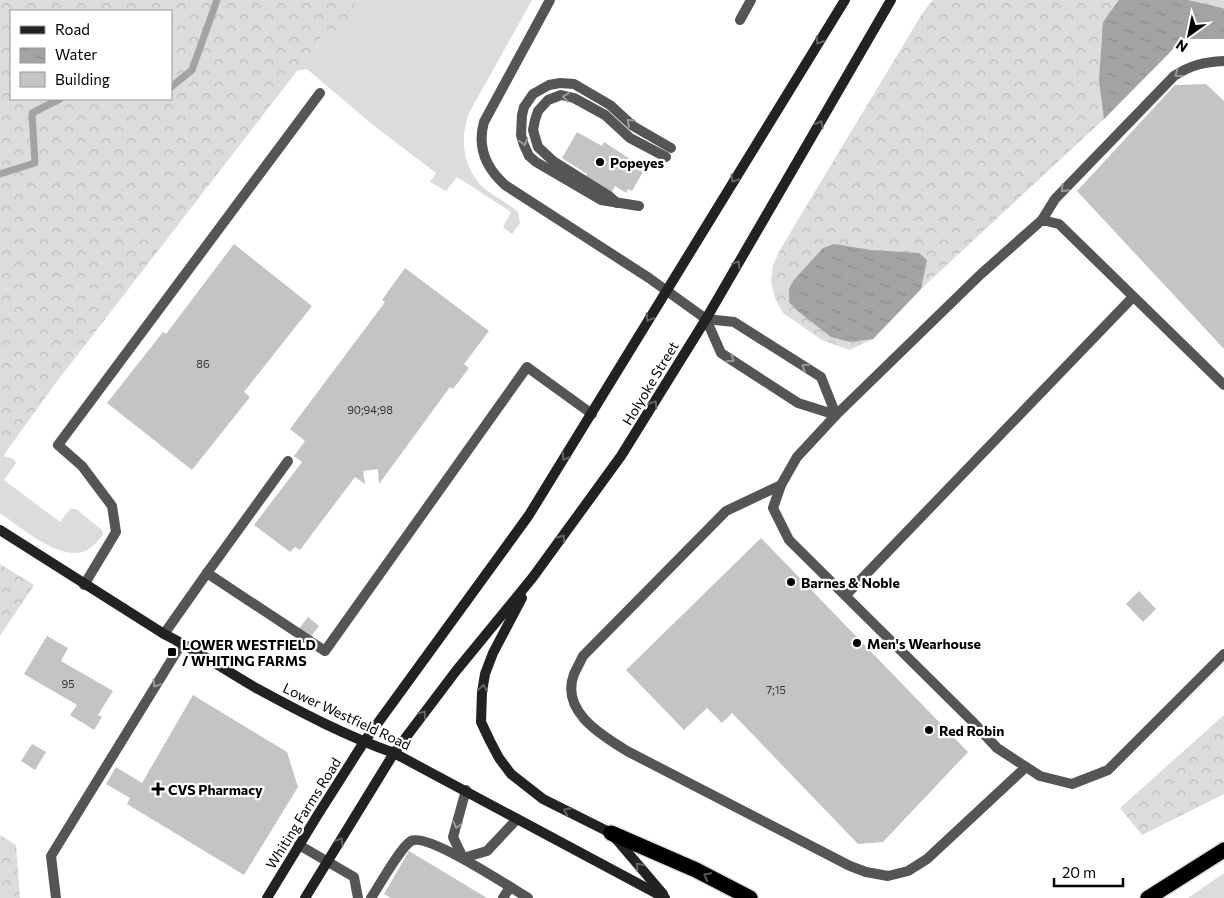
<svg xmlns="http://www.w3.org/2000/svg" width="1224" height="898" font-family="Commissioner,sans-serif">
<defs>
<pattern id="forest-crowns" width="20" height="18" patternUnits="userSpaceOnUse" patternTransform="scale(1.25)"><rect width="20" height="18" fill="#dcdcdc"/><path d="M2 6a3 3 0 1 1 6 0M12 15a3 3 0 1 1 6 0" fill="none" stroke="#bbb"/></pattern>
<pattern id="water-ripples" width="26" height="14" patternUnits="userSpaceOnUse" patternTransform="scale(1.25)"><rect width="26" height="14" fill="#a3a3a3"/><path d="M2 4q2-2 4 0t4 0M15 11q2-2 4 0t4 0" fill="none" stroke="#8b8b8b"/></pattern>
</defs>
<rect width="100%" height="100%" fill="#fff"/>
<g fill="#dcdcdc">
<path d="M357 0H532L469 113C459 139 463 170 485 189 495 197 508 203 518 212L520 223 512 234 503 227 511 212 457 177 446 191 430 182 436 173 373 125 307 69 321 36 345 26Z"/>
<path d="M3 456 14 459 16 463 4 480 60 522 70 509H76L102 530 103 535C97 542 91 550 82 552 57 559 20 527 0 513V460Z"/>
<polygon points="1224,873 1224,898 1188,898"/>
</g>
<g fill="url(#forest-crowns)" fill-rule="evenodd">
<path d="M0 0H357L345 26 321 36 307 69 297 71 58 380 0 460ZM11 11H171V99H11Z"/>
<polygon points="933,0 1224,0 1224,39 1183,39 1104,119 921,289 873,339 849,350 822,340 783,313 775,298 771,281 773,265 781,248 922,14"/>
<polygon points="0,564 34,585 0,636"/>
<polygon points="1224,715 1224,794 1142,835 1120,808"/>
<polygon points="0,835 16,845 20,898 0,898"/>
</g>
<g fill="url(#water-ripples)">
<polygon points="1119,0 1188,0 1222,8 1224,9 1224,39 1183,39 1104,119 1099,80 1103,22"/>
<polygon points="834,244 871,250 919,253 927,260 921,289 873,339 850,342 831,337 799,312 789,302 789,290 793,281 823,248"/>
</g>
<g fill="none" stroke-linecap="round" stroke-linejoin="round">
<g stroke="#a3a3a3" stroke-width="7">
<polyline points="171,87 192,70 217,0"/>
<polyline points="0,174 35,163 32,113 60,99"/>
</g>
</g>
<g fill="#c4c4c4">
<polygon points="1206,84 1224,101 1224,349 1077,191 1175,85"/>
<polygon points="577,132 602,146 604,142 639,165 639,170 643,172 632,191 628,189 626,193 615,186 612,192 585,177 587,174 562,158"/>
<polygon points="234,244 312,306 244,392 250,397 192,470 107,403 163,332 166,334"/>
<polygon points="405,268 489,331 464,364 469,368 453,389 450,387 379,484 378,469 363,471 365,484 355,477 300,550 295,547 290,552 254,525 302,462 294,456 305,441 290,429 385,302 382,300"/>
<polygon points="761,538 968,752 883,842 858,844 732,713 722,723 707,708 684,730 626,670"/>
<polygon points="1139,591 1156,609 1143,622 1126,604"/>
<polygon points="308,617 319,626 309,639 298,630"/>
<polygon points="47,636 68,648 61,661 113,691 98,715 102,717 94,730 70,715 77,705 24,674"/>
<polygon points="193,695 287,752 298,787 244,875 127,804 130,798 106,784 116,767 142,783"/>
<polygon points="32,744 46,752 35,770 21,761"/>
<polygon points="409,851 487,898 391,898 384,894"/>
</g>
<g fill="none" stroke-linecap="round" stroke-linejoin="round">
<defs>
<g id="highway">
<polyline points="611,833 696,870 750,898"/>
<polyline points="1148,898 1224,850"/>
</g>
</defs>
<use href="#highway" stroke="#dbdbdb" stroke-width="18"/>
<g stroke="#555" stroke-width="10">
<path d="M550 0 484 122C477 147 486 168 505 185L649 278 706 319 734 322 821 377 836 415 798 403 721 353 706 319"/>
<polyline points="740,20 751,0"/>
<polyline points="617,203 609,196 553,161 538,147 533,130 535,120 538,111 548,100 561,95 574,98 605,115 630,138 666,157"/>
<polyline points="639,206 601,200 536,162 529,156 524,145 521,135 522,115 524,107 533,94 549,85 560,83 574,84 610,105 633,126 671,148"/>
<path d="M1042 220 1055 199 1174 76C1191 65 1204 62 1224 61"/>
<polyline points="1224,385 1059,224 1042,220 981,274 836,415 797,457 781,485 773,508 789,540 971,720 997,748 1040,776 1072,784 1108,770 1224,654"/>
<path d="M781 485 726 511 583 656C580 662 577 668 574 674 560 711 601 735 627 751L850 866 866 872 888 876 908 871 927 859 1026 767"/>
<polyline points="207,573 288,461"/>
<polyline points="84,585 116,532 112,506 82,466 58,445 320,93"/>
<polyline points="846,595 1133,297"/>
<polyline points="164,634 207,573 325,651 527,367 592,414"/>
<polyline points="299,845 354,877 358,898"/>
<polyline points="463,858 453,837 466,790"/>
<polyline points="463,858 487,851 517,819"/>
<polyline points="56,898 51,856 182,643"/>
<path d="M371 898C379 886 400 848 411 841 427 832 510 887 528 898"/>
<polyline points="503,898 510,887"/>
</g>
<g stroke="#222" stroke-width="10">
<path d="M0 530 164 634C196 650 225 670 256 688 300 712 346 736 394 753L665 898"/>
<polyline points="522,598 493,653 485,674 482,692 481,722 490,741 499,758 511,774 543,799 611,833 663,894"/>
<polyline points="267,898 317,816 364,742 529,515 845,0"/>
<polyline points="305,898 394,753 456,671 533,577 621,456 706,319 891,0"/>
</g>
<use href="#highway" stroke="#000" stroke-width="15"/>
</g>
<defs><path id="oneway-chevron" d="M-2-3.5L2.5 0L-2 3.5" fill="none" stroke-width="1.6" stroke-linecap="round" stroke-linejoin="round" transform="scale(1.25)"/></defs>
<g stroke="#646464">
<use href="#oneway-chevron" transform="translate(819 41) rotate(122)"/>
<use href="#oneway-chevron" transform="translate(820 124) rotate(-60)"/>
<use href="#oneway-chevron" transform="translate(734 179) rotate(122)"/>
<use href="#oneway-chevron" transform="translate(737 264) rotate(-59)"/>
<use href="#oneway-chevron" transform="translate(649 318) rotate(121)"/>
<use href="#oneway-chevron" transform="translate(654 404) rotate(-58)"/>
<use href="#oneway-chevron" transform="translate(565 457) rotate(122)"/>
<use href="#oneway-chevron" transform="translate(562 538) rotate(-54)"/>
<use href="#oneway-chevron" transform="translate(483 688) rotate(-82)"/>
<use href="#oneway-chevron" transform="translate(423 714) rotate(-53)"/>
<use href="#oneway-chevron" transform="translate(567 811) rotate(-153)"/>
<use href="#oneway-chevron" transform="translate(340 841) rotate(-59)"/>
<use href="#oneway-chevron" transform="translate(639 866) rotate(-131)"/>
</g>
<g stroke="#999">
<use href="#oneway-chevron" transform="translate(1178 74) rotate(144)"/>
<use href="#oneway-chevron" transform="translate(566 97) rotate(-174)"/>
<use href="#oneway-chevron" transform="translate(630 122) rotate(-138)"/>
<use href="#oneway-chevron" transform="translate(524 142) rotate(73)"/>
<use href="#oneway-chevron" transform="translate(1064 189) rotate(133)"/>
<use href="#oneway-chevron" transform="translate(731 359) rotate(33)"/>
<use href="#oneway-chevron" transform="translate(805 367) rotate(-148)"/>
<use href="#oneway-chevron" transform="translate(156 684) rotate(121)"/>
<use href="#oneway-chevron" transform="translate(457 825) rotate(105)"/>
</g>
<use stroke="#595959" href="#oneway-chevron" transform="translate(707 876) rotate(-153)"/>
<g fill="#000" stroke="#fff" stroke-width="2">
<circle cx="600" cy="162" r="5"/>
<circle cx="791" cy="582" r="5"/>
<circle cx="857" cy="643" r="5"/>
<rect x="167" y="647" width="10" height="10" rx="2.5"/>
<circle cx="929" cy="730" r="5"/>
<path d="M155.5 781.5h5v5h5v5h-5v5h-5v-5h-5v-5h5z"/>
</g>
<g text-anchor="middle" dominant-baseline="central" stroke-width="4.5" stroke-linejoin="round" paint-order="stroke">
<g font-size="11" fill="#313131">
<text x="203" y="363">86</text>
<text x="370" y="409">90;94;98</text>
<text x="68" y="683">95</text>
<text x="776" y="689">7;15</text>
</g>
<g font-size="14" font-weight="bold" fill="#000" stroke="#fff" text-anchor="start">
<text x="610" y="162">Popeyes</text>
<text x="801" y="582">Barnes &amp; Noble</text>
<text x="867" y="643">Men's Wearhouse</text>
<text x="182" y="644">LOWER WESTFIELD<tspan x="182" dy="16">/ WHITING FARMS</tspan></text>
<text x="939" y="730">Red Robin</text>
<text x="168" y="789">CVS Pharmacy</text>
</g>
<g font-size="14" fill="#000" stroke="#fff">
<text transform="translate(650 383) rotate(-59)">Holyoke Street</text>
<text transform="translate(347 716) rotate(25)">Lower Westfield Road</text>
<text transform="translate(303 813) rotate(-58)">Whiting Farms Road</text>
</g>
</g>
<rect x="10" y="10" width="162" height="90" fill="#ffffff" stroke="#999999"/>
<rect x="20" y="26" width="25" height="8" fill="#222222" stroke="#999999"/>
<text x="55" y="35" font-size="15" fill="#000000">Road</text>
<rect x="20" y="48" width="25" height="15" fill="url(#water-ripples)" stroke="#999999"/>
<text x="55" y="60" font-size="15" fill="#000000">Water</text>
<rect x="20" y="72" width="25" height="15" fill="#c4c4c4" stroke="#999999"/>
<text x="55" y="85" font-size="15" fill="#000000">Building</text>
<g transform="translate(1189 35) rotate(213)" stroke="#ffffff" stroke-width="4" paint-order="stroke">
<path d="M0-4L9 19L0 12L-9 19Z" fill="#000000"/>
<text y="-8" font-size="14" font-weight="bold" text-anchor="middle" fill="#000000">N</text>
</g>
<path d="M1054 878v8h69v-8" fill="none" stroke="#000000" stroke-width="2.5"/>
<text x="1062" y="878" font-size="15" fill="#000000" stroke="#ffffff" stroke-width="4" paint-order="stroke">20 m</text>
</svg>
